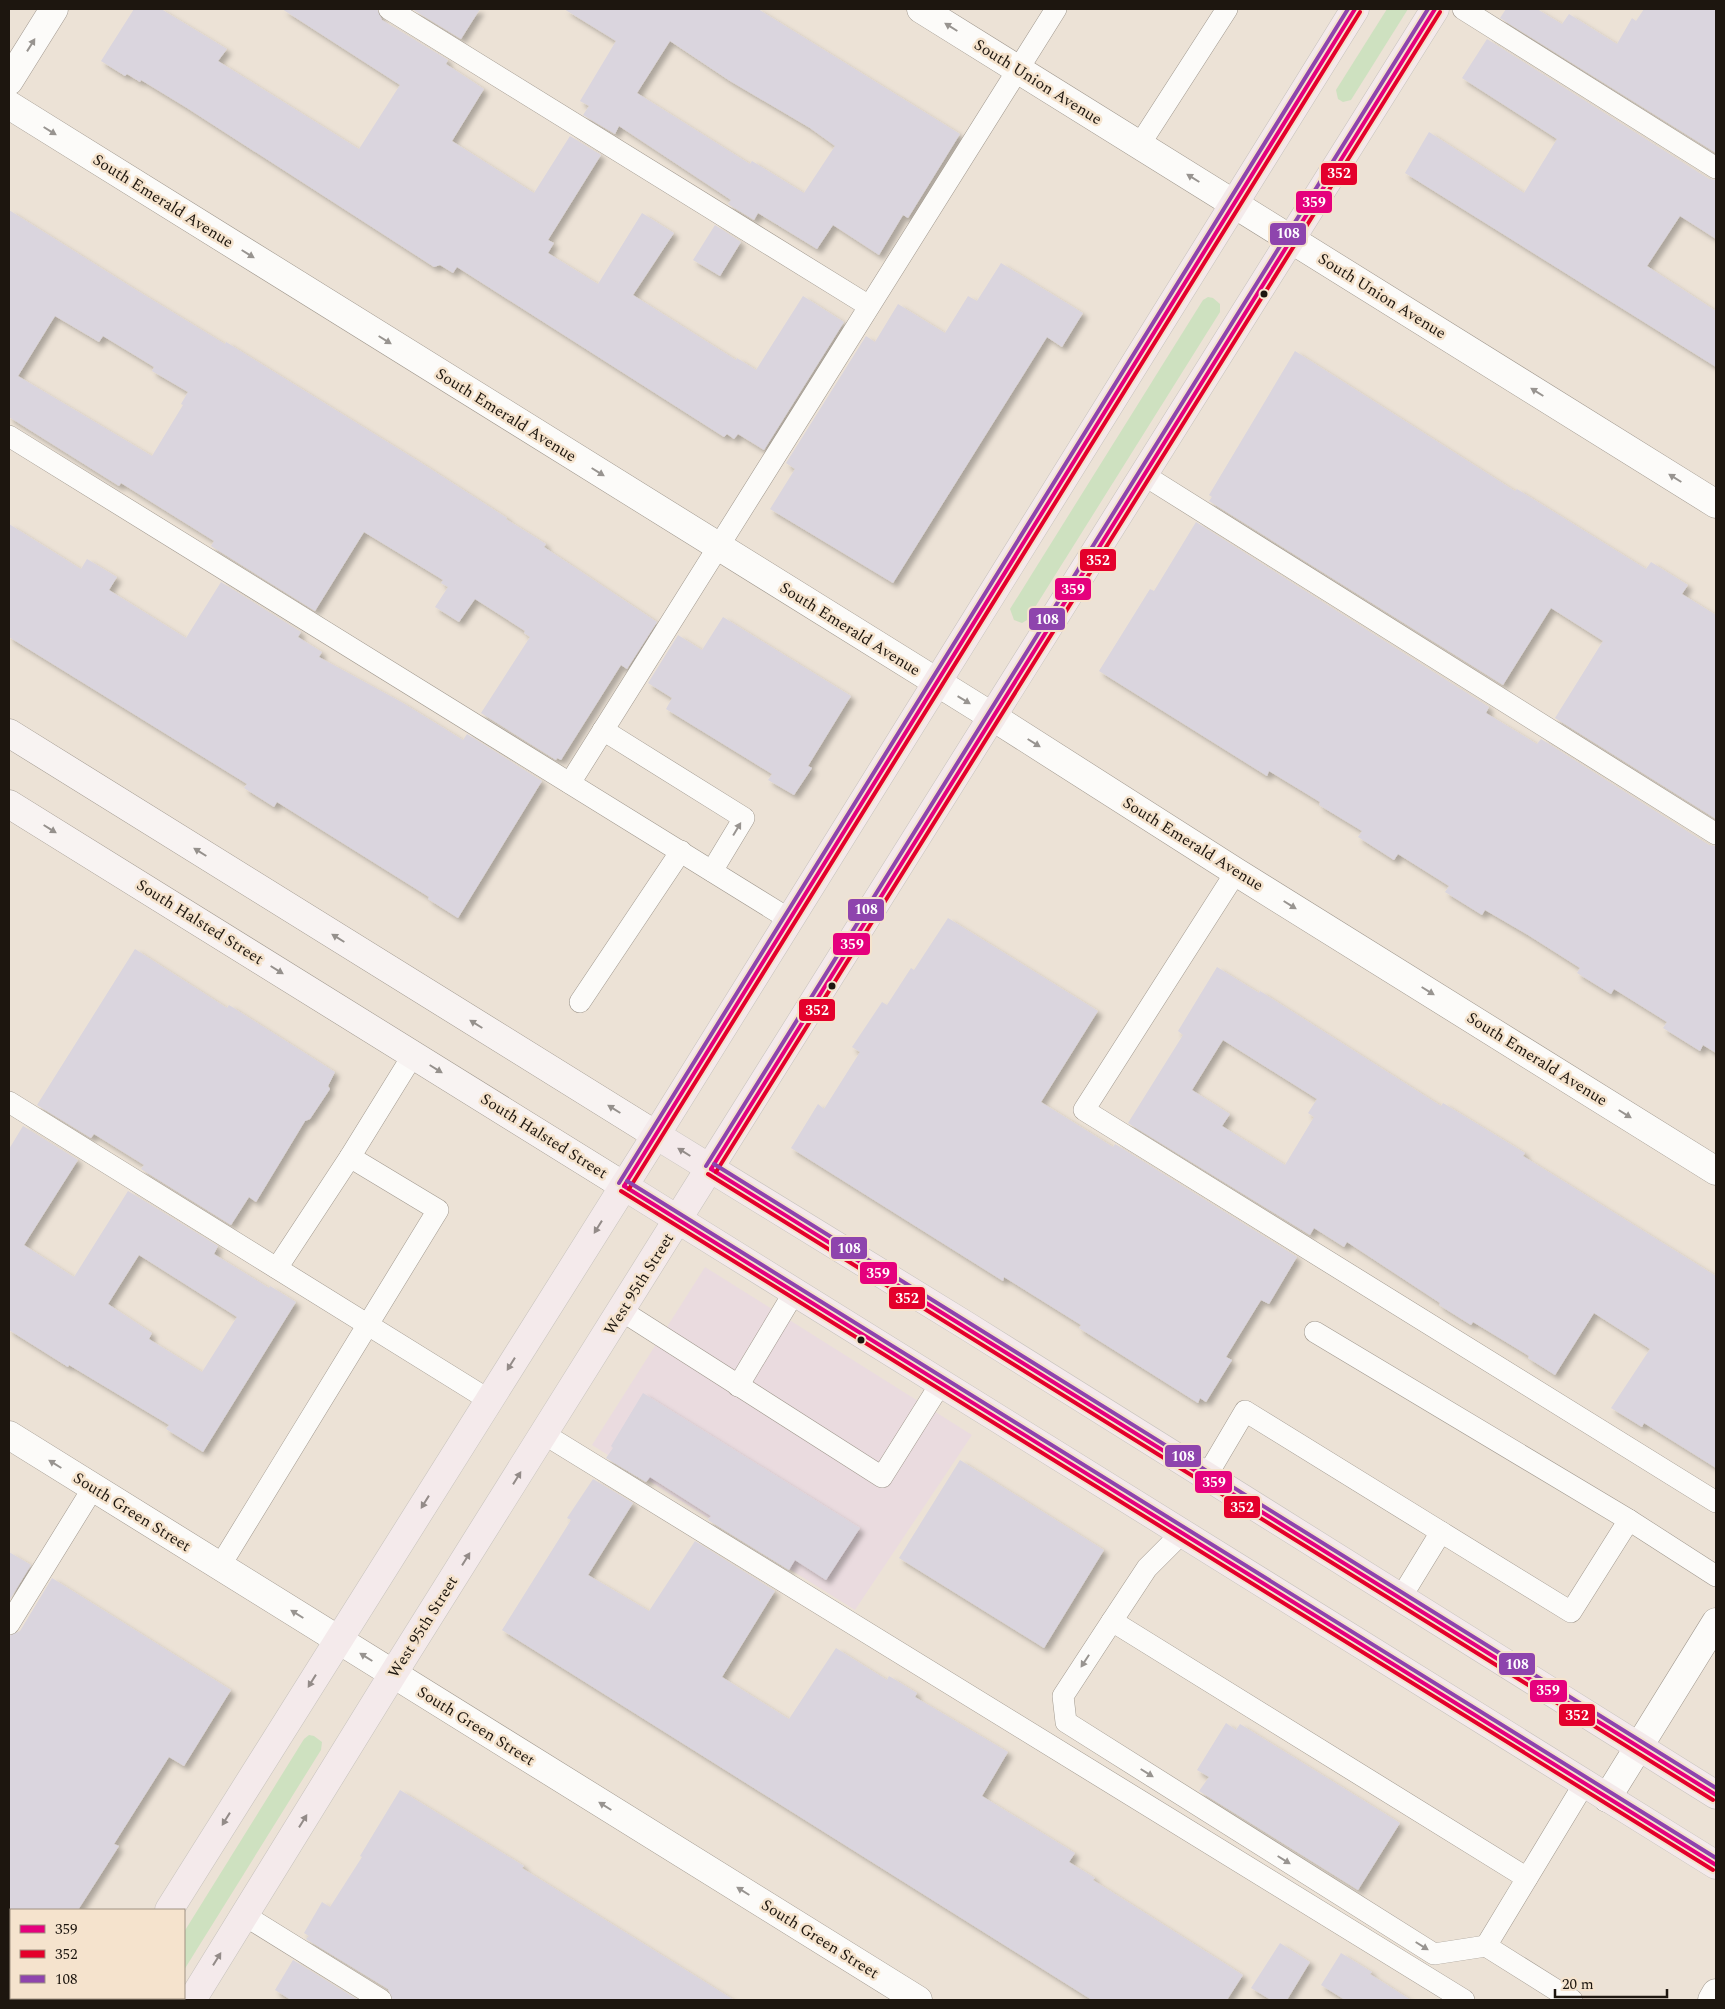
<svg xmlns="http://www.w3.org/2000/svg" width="1725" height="2009" font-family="Spectral,serif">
<defs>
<filter id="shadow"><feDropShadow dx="4.5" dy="4.5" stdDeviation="2.5" flood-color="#0004"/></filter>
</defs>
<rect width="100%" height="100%" fill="#ece2d6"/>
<polygon fill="#eadbdf" points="705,1267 972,1435 855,1610 592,1445"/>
<g fill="#cee1c0">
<polygon points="1387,9 1408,9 1351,100 1343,102 1338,99 1336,90"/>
<polygon points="1208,297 1213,298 1220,304 1220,312 1027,620 1022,623 1014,620 1010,609 1203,300"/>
<polygon points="309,1735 314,1736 322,1742 321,1750 184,1970 184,1932 304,1739"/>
</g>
<g fill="#dad5de" fill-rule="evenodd" filter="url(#shadow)">
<polygon points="134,9 161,9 227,49 218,61 359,149 400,85 282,9 377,9 382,20 448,60 446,64 484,89 452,141 534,193 570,136 601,155 548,240 554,243 548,253 598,284 642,213 674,233 633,295 736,360 737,358 756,370 803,296 844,322 764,450 738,434 734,439 727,434 724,437 457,267 453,273 440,265 434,267 187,108 141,80 140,82 127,74 125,76 101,61"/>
<polygon points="412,9 480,9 461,39"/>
<path d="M564 9H758L960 134 908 218 903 215 879 255 833 225 817 249 758 213 754 220 728 204 731 200 619 126 615 134 583 115 589 106 580 101 616 41ZM670 41 730 81 810 128 835 146 804 193 752 161 750 164 637 93Z"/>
<polygon points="1506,9 1537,9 1562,24 1569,14 1617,44 1632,18 1636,21 1644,9 1716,9 1716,153 1500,18"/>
<polygon points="1487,39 1709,179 1716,180 1716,239 1680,216 1647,266 1716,311 1716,367 1405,173 1429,132 1524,193 1557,139 1462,78"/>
<path d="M9 210 133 288 225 344 226 342 423 464 507 518 506 519 546 544 544 547 657 622 627 669 621 665 561 760 557 758 556 760 481 713 530 637 524 633 525 631 475 599 459 622 435 607 448 587 441 583 443 580 364 532 315 611 211 546 214 541 121 483 119 486 9 417ZM55 316 99 342 103 336 154 367 152 371 188 392 181 404 183 405 152 456 18 376Z"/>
<polygon points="715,225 741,242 720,276 693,260"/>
<polygon points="1001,263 1083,313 1062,347 1047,337 893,583 770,509 795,469 786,463 866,336 875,342 898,304 945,333 968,296 977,301"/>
<polygon points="1295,351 1515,491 1517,489 1646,569 1651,562 1688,585 1682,594 1716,615 1716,819 1555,718 1603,641 1551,608 1503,685 1209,501 1212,497 1209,495"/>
<polygon points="1196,522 1489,707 1486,713 1537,744 1541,739 1709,845 1716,846 1716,1053 1703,1045 1700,1051 1663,1028 1667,1022 1614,989 1611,994 1577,973 1580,968 1528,935 1485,910 1482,915 1445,892 1449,886 1398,854 1394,860 1358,837 1362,831 1319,805 1320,802 1269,771 1267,776 1099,671 1150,589 1154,591"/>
<polygon points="9,524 81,569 87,559 117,577 109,590 186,638 221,582 301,632 298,637 322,652 319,657 403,703 463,740 467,734 542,781 458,918 428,899 429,897 277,802 274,807 244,788 247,784 9,637"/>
<polygon points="723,617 851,696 808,766 812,768 794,795 768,780 772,774 666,709 672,698 648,683 678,635 702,650"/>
<polygon points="948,918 1098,1011 1041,1102 1113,1147 1115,1144 1297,1257 1269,1304 1261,1300 1226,1357 1232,1360 1206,1402 1200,1398 1198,1403 1079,1328 1081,1325 1004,1277 1003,1281 791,1148 818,1104 824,1109 860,1052 852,1047 882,1002 887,1005 911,968 914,970"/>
<polygon points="135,949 227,1008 229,1005 335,1072 328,1086 330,1089 310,1119 305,1121 256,1202 249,1197 231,1225 141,1169 144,1165 94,1134 91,1138 37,1105"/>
<path d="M1217 967 1259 993 1260 991 1441 1106 1443 1103 1525 1153 1523 1156 1716 1276V1468L1644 1423 1642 1427 1611 1408 1650 1349 1594 1313 1555 1375 1528 1358 1529 1356 1473 1322 1471 1325 1439 1305 1440 1303 1347 1242 1344 1247 1314 1228 1310 1235 1128 1123 1183 1035 1178 1031ZM1223 1040 1317 1099 1308 1113 1314 1117 1285 1165 1222 1126 1230 1114 1192 1090Z"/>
<path d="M23 1126 78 1160 24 1245 74 1277 128 1191 218 1246 214 1254 269 1288 270 1286 296 1302 203 1452 166 1429 169 1425 69 1365 68 1367 9 1330V1149ZM139 1255 237 1317 202 1372 149 1339 152 1333 108 1304Z"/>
<polygon points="643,1393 860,1528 826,1580 795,1560 789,1570 708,1520 711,1516 650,1477 646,1482 606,1458 613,1448 611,1446"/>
<polygon points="960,1460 1104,1550 1044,1648 899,1558"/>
<polygon points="593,1479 633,1503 588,1575 649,1611 695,1541 775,1591 722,1677 789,1719 836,1648 887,1680 889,1676 917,1693 915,1697 1008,1752 982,1796 1075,1853 1069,1862 1095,1878 1093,1880 1243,1975 1227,2000 1092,2000 502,1630 571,1520 567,1518"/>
<polygon points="9,1552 31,1565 9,1601"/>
<polygon points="52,1578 231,1690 184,1766 169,1757 114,1844 119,1846 78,1910 9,1910 9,1636 20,1631"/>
<polygon points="1226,1723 1236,1730 1240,1724 1400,1823 1358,1890 1199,1791 1209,1777 1197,1770"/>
<polygon points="400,1790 524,1866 522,1868 734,2000 393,2000 388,1989 306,1939 309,1936 304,1933 322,1902 330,1907 362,1857 360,1856"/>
<polygon points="1280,1943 1310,1962 1287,2000 1271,2000 1251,1988"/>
<polygon points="1341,1953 1372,1972 1370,1974 1411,2000 1345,2000 1321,1985"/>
<polygon points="293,1960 358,2000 291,2000 275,1990"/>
</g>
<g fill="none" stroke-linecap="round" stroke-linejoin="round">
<defs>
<g id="lane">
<polyline points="389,9 869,306"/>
<polyline points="1463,9 1716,168"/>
<polyline points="1140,144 1227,9"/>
<polyline points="9,436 789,919"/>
<polyline points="1144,475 1716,834"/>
<polyline points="603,730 744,818 712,871"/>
<polyline points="570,783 1056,9"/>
<polyline points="1236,872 1084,1110 1716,1502"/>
<polyline points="580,1002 681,851"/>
<polyline points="9,1102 489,1400"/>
<polyline points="350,1157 413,1055"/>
<polyline points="622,1311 882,1477 941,1383"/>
<polyline points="1315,1332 1629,1520 1571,1612 1441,1532 1400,1599"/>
<polyline points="738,1386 795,1291"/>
<polyline points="544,1434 1464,2000"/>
<polyline points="1206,1477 1245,1411 1441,1532"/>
<polyline points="1629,1520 1716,1576"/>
<polyline points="1182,1533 1147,1568 1112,1621 1527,1878"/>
<polyline points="220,1566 438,1210 350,1157 277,1268"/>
<polyline points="1112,1621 1063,1696 1066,1722 1434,1954 1486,1946"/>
<polyline points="9,1624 93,1488"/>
<polyline points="244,1915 381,2000"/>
<polyline points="1572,2000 1486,1946 1584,1784"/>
</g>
<g id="street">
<polyline points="921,9 1716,504"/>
<polyline points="9,81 54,9"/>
<polyline points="9,105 993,717 1236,872 1716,1171"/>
<polyline points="9,1435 918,2000"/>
<polyline points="1607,1798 1716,1622"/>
<polyline points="1712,2000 1716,1993"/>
</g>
<g id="secondary">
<polyline points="9,733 656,1135"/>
<polyline points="9,804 624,1186"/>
</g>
<g id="primary">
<polyline points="656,1135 967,1326 1716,1795"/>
<polyline points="624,1186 1716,1865"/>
<polyline points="169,1910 656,1135 1355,9"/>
<polyline points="113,2000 115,1998"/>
<polyline points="192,2000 393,1674 1435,9"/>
</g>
</defs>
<use href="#lane" stroke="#a0988e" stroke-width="22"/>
<use href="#street" stroke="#a0988e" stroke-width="29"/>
<use href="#secondary" stroke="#a0988e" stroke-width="29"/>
<use href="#primary" stroke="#c6c2bc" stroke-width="29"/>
<use href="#lane" stroke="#fcfbf9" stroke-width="21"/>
<use href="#street" stroke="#fcfbf9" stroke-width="28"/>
<use href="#secondary" stroke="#f8f3f2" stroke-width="28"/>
<use href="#primary" stroke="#f4eaeb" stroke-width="28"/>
<defs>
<g id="bus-1">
<polyline points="711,1169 1435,9"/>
<polyline points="711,1169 1716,1795"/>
<polyline points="624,1186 1355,9"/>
<polyline points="624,1186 1716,1865"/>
</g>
<g id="bus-2">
<polyline points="716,1172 1440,12"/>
<polyline points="708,1174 1713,1800"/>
<polyline points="629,1189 1360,12"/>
<polyline points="621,1191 1713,1870"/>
</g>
<g id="bus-3">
<polyline points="714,1164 1716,1788"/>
<polyline points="706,1166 1428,9"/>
<polyline points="627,1181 1716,1858"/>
<polyline points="619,1183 1348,9"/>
</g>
</defs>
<use href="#bus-1" stroke="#f5e3cd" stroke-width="8"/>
<use href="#bus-2" stroke="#f5e3cd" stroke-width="8"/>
<use href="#bus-3" stroke="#f5e3cd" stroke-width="8"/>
<use href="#bus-1" stroke="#e5007d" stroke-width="4"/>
<use href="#bus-2" stroke="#e4002b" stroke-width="4"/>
<use href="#bus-3" stroke="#8e44ad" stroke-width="4"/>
</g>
<defs><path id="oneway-solid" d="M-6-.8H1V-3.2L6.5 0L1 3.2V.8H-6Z" transform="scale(1.25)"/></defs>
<g fill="#989490">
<use href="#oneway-solid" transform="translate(951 27) rotate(-148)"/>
<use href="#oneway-solid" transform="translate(31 45) rotate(-58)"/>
<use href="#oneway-solid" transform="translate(50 131) rotate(32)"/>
<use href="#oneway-solid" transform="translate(1193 178) rotate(-148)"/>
<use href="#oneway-solid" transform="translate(248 254) rotate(32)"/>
<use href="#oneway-solid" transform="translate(385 340) rotate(32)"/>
<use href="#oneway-solid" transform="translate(1537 392) rotate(-148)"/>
<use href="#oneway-solid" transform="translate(598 472) rotate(32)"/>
<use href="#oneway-solid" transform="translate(1675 478) rotate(-148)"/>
<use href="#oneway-solid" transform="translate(964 700) rotate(31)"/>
<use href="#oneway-solid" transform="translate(1034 743) rotate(32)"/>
<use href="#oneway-solid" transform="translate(737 829) rotate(-59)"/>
<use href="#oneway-solid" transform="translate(1290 905) rotate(32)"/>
<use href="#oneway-solid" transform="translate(1428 991) rotate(32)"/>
<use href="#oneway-solid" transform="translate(1625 1114) rotate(32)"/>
<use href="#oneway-solid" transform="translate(55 1464) rotate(-148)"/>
<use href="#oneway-solid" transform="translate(297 1614) rotate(-148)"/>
<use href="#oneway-solid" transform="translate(366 1657) rotate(-148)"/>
<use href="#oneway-solid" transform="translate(1085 1661) rotate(123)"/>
<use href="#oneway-solid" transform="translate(1147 1773) rotate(32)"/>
<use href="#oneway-solid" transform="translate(605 1806) rotate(-148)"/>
<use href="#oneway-solid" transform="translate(1284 1860) rotate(32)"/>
<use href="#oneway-solid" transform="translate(743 1891) rotate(-148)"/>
<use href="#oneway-solid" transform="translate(1422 1946) rotate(32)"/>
</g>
<g fill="#95908c">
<use href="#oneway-solid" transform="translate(50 829) rotate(32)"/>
<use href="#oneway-solid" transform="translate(200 852) rotate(-148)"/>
<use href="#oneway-solid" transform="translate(338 938) rotate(-148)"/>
<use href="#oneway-solid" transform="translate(277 970) rotate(32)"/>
<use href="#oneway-solid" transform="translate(476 1024) rotate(-148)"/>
<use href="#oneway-solid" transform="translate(436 1069) rotate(32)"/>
<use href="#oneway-solid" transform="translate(614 1109) rotate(-148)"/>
</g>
<g fill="#938b88">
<use href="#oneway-solid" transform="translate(684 1152) rotate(-148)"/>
<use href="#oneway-solid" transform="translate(598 1227) rotate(122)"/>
<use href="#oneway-solid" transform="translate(511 1364) rotate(122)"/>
<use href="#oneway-solid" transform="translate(517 1478) rotate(-58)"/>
<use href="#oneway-solid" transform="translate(425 1502) rotate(122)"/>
<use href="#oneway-solid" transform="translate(466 1559) rotate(-58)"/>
<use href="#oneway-solid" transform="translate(312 1681) rotate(122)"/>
<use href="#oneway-solid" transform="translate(226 1819) rotate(122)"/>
<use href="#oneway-solid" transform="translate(303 1821) rotate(-58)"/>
<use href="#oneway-solid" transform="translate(217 1959) rotate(-58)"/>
</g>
<g fill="#1d160f" stroke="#f5e3cd" stroke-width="2">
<circle cx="1264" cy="294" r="4.5"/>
<circle cx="832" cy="986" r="4.5"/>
<circle cx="861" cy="1340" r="4.5"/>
</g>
<g text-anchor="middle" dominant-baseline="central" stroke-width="5" stroke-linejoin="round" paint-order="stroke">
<g font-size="16" fill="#1d160f" stroke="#f5e3cd">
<text transform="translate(1038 82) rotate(32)">South Union Avenue</text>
<text transform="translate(163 201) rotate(32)">South Emerald Avenue</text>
<text transform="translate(1382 296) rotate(32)">South Union Avenue</text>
<text transform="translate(506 415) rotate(32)">South Emerald Avenue</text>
<text transform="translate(850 629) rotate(32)">South Emerald Avenue</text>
<text transform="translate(1193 844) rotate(32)">South Emerald Avenue</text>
<text transform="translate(200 922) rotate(32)">South Halsted Street</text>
<text transform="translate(1537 1059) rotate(32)">South Emerald Avenue</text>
<text transform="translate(544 1136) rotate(32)">South Halsted Street</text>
<text transform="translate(639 1284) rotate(-58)">West 95th Street</text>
<text transform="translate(132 1512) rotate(32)">South Green Street</text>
<text transform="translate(423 1627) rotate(-58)">West 95th Street</text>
<text transform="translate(476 1726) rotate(32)">South Green Street</text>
<text transform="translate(820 1939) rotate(32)">South Green Street</text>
</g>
</g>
<g stroke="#f5e3cd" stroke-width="2">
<rect x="1320" y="162" width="38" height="24" rx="5" fill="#e4002b"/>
<rect x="1295" y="190" width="38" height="24" rx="5" fill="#e5007d"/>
<rect x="1269" y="222" width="38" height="24" rx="5" fill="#8e44ad"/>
<rect x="1079" y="548" width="38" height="24" rx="5" fill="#e4002b"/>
<rect x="1054" y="577" width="38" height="24" rx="5" fill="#e5007d"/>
<rect x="1028" y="607" width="38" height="24" rx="5" fill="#8e44ad"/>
<rect x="847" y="898" width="38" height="24" rx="5" fill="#8e44ad"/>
<rect x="832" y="932" width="39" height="24" rx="5" fill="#e5007d"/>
<rect x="798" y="998" width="38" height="24" rx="5" fill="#e4002b"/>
<rect x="830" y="1236" width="38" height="24" rx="5" fill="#8e44ad"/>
<rect x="859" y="1261" width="39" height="24" rx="5" fill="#e5007d"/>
<rect x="888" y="1286" width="38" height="24" rx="5" fill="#e4002b"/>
<rect x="1164" y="1444" width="38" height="24" rx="5" fill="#8e44ad"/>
<rect x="1194" y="1470" width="39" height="24" rx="5" fill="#e5007d"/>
<rect x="1223" y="1495" width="38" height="24" rx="5" fill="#e4002b"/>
<rect x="1498" y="1652" width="38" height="24" rx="5" fill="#8e44ad"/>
<rect x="1529" y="1679" width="39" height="24" rx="5" fill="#e5007d"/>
<rect x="1558" y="1703" width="38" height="24" rx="5" fill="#e4002b"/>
</g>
<g font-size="14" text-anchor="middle" font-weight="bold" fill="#fff">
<text x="1339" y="178">352</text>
<text x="1314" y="207">359</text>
<text x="1288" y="238">108</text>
<text x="1098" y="565">352</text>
<text x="1073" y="594">359</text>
<text x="1047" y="624">108</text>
<text x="866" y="914">108</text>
<text x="852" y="949">359</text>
<text x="817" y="1015">352</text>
<text x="849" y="1253">108</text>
<text x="878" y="1278">359</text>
<text x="907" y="1303">352</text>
<text x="1183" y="1461">108</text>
<text x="1214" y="1487">359</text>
<text x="1242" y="1512">352</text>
<text x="1517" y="1669">108</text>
<text x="1548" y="1695">359</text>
<text x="1577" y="1720">352</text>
</g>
<rect width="1725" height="2009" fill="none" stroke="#1d160f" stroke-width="20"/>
<rect x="10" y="1909" width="175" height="90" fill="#f5e3cd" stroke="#9f9181"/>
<rect x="20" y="1925" width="25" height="8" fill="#e5007d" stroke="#9f9181"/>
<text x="55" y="1934" font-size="15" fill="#1d160f">359</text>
<rect x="20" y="1950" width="25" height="8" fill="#e4002b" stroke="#9f9181"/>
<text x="55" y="1959" font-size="15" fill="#1d160f">352</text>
<rect x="20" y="1975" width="25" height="8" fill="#8e44ad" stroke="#9f9181"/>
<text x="55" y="1984" font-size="15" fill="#1d160f">108</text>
<path d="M1555 1989v8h112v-8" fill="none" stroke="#1d160f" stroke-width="2.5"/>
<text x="1562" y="1989" font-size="15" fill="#1d160f" stroke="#f5e3cd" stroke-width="4" paint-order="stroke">20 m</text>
</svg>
